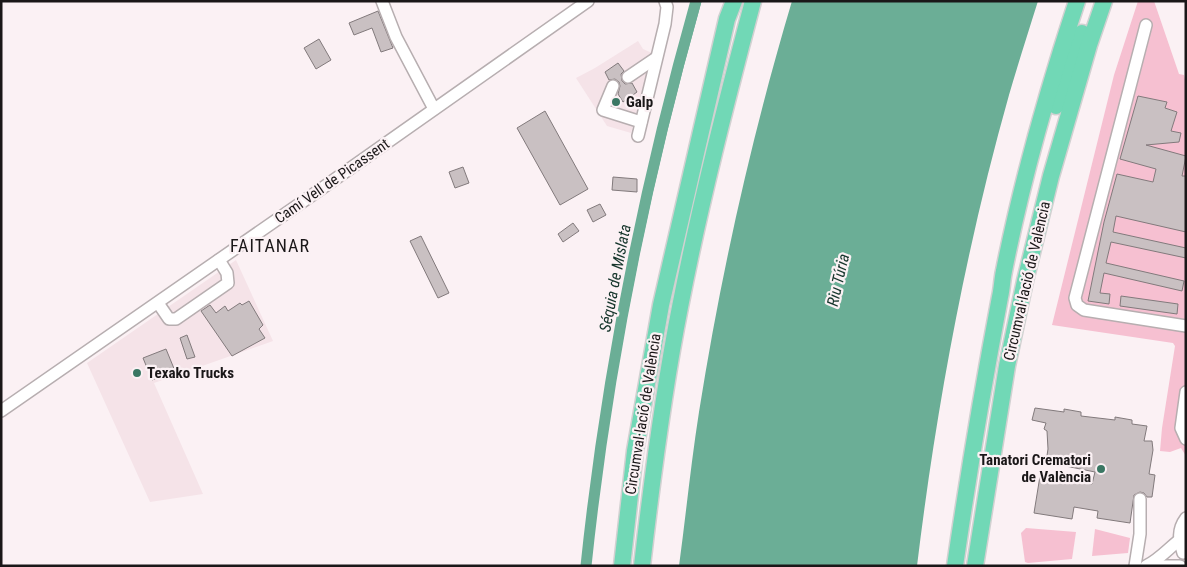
<svg xmlns="http://www.w3.org/2000/svg" width="1187" height="567" font-family="'Roboto Condensed',sans-serif">
<rect width="100%" height="100%" fill="#fbf1f4"/>
<g fill="#f5e3e8">
<polygon points="638,41 643,49 652,53 631,133 607,126 576,78 595,68"/>
<polygon points="236,260 273,341 154,383 203,494 150,502 87,363"/>
</g>
<g fill="#f6c0d1">
<polygon points="1138,1 1154,1 1179,74 1184,75 1186,84 1186,456 1181,448 1170,452 1160,451 1162,428 1175,346 1173,343 1052,325 1114,75"/>
<polygon points="1026,528 1076,532 1072,559 1028,563 1025,562 1021,533"/>
<polygon points="1095,529 1130,538 1128,553 1092,556"/>
</g>
<path fill="#6bae96" d="M792 1H1038C1028 33 1018 64 1009 95 966 247 936 409 917 566H679C686 514 691 463 699 412 721 273 752 135 792 1Z"/>
<g fill="none" stroke-linecap="round" stroke-linejoin="round">
<path stroke="#6bae96" stroke-width="3" d="M589 566C609 375 648 185 700 1"/>
<path stroke="#6bae96" stroke-width="11" d="M586 566C606 375 644 185 696 1"/>
</g>
<g fill="#c9c0c2" stroke="#827a7c">
<polygon points="378,11 393,48 381,52 372,28 354,35 349,23"/>
<polygon points="319,39 331,60 316,69 304,48"/>
<polygon points="618,63 624,71 621,74 622,81 625,84 632,83 637,92 623,102 618,94 620,86 619,82 615,79 609,80 605,72"/>
<polygon points="1138,96 1167,102 1165,108 1177,112 1171,131 1181,133 1179,142 1146,145 1186,156 1182,176 1186,176 1186,232 1116,216 1113,232 1186,248 1186,258 1111,242 1106,263 1184,281 1182,291 1104,273 1100,293 1110,294 1109,304 1088,301 1104,222 1117,174 1153,182 1156,169 1120,159"/>
<polygon points="545,111 588,189 560,205 517,128"/>
<polygon points="463,167 469,183 455,188 449,172"/>
<polygon points="613,177 637,179 637,192 612,190"/>
<polygon points="600,204 606,215 593,222 587,210"/>
<polygon points="573,223 579,231 563,242 558,234"/>
<polygon points="421,236 449,293 438,298 410,241"/>
<polygon points="1121,296 1178,304 1177,314 1120,306"/>
<polygon points="249,301 263,325 259,329 265,338 232,356 201,311 210,305 216,313 225,306 228,311 240,303 242,305"/>
<polygon points="187,335 195,357 187,359 180,338"/>
<polygon points="166,349 175,371 152,380 143,358"/>
<polygon points="1035,408 1064,412 1064,409 1081,412 1081,416 1115,420 1115,417 1132,420 1132,424 1147,426 1144,441 1152,441 1153,450 1149,474 1155,475 1152,497 1147,497 1144,493 1140,492 1134,495 1130,523 1097,518 1098,511 1074,507 1072,519 1034,513 1040,476 1092,484 1095,472 1046,462 1048,449 1047,431 1044,429 1046,423 1032,420"/>
</g>
<g fill="none" stroke-linecap="round" stroke-linejoin="round">
<defs>
<g id="minor">
<polyline points="382,1 396,37 434,109"/>
<polyline points="1146,25 1075,298 1077,305 1084,310 1186,326"/>
<polyline points="628,77 656,58"/>
<polyline points="613,86 603,110 641,122"/>
<polyline points="638,136 665,24 667,7 665,1"/>
<polyline points="158,303 169,319 176,319 228,283 227,273 219,260"/>
<polyline points="1186,392 1181,428 1186,439"/>
<polyline points="1,411 321,189 588,1"/>
<path d="M1183 553C1179 540 1177 530 1186 518"/>
<polyline points="1135,566 1140,534 1140,499"/>
<path d="M1146 566C1162 558 1171 545 1186 535"/>
<polyline points="1151,566 1180,566"/>
</g>
<g id="highway">
<polyline points="1056,106 1082,33"/>
<polyline points="622,566 635,451 661,305 727,19 734,1"/>
<path d="M642 566C652 479 663 393 680 307 700 204 726 103 753 1"/>
<path d="M955 566C968 476 983 387 1000 297 1002 289 1002 280 1004 271 1022 180 1048 89 1077 1"/>
<polyline points="975,566 1007,366 1025,281 1051,176 1089,45 1104,1"/>
</g>
</defs>
<use href="#minor" stroke="#b7aeb0" stroke-width="14"/>
<use href="#highway" stroke="#d1d1d1" stroke-width="19"/>
<use href="#minor" stroke="#fff" stroke-width="11"/>
<use href="#highway" stroke="#71d8b6" stroke-width="16"/>
</g>
<g fill="#3a7763" stroke="#fbf1f4" stroke-width="2">
<circle cx="616" cy="102" r="5"/>
<circle cx="137" cy="373" r="5"/>
<circle cx="1101" cy="469" r="5"/>
</g>
<g text-anchor="middle" dominant-baseline="central" stroke-width="4.5" stroke-linejoin="round" paint-order="stroke">
<g font-size="15" font-weight="bold" fill="#1a1718" stroke="#fbf1f4" text-anchor="start">
<text x="626" y="102">Galp</text>
<text x="147" y="373">Texako Trucks</text>
<text x="1091" y="460" text-anchor="end">Tanatori Crematori<tspan x="1091" dy="17">de València</tspan></text>
</g>
<g font-size="15" fill="#1a1718" stroke="#fbf1f4">
<text transform="translate(332 181) rotate(-35)">Camí Vell de Picassent</text>
<text transform="translate(1027 281) rotate(-77)">Circumval·lació de València</text>
<text transform="translate(643 414) rotate(-81)">Circumval·lació de València</text>
</g>
<g font-size="16" font-style="italic" fill="#15352b" stroke="#fbf1f4">
<text transform="translate(615 278) rotate(-79)">Séquia de Mislata</text>
<text transform="translate(838 280) rotate(-77)">Riu Túria</text>
</g>
<g font-size="18" letter-spacing="1" fill="#1a1718" stroke="#fbf1f4">
<text x="270" y="245">FAITANAR</text>
</g>
</g>
<rect width="1187" height="567" fill="none" stroke="#1a1718" stroke-width="5"/>
</svg>
